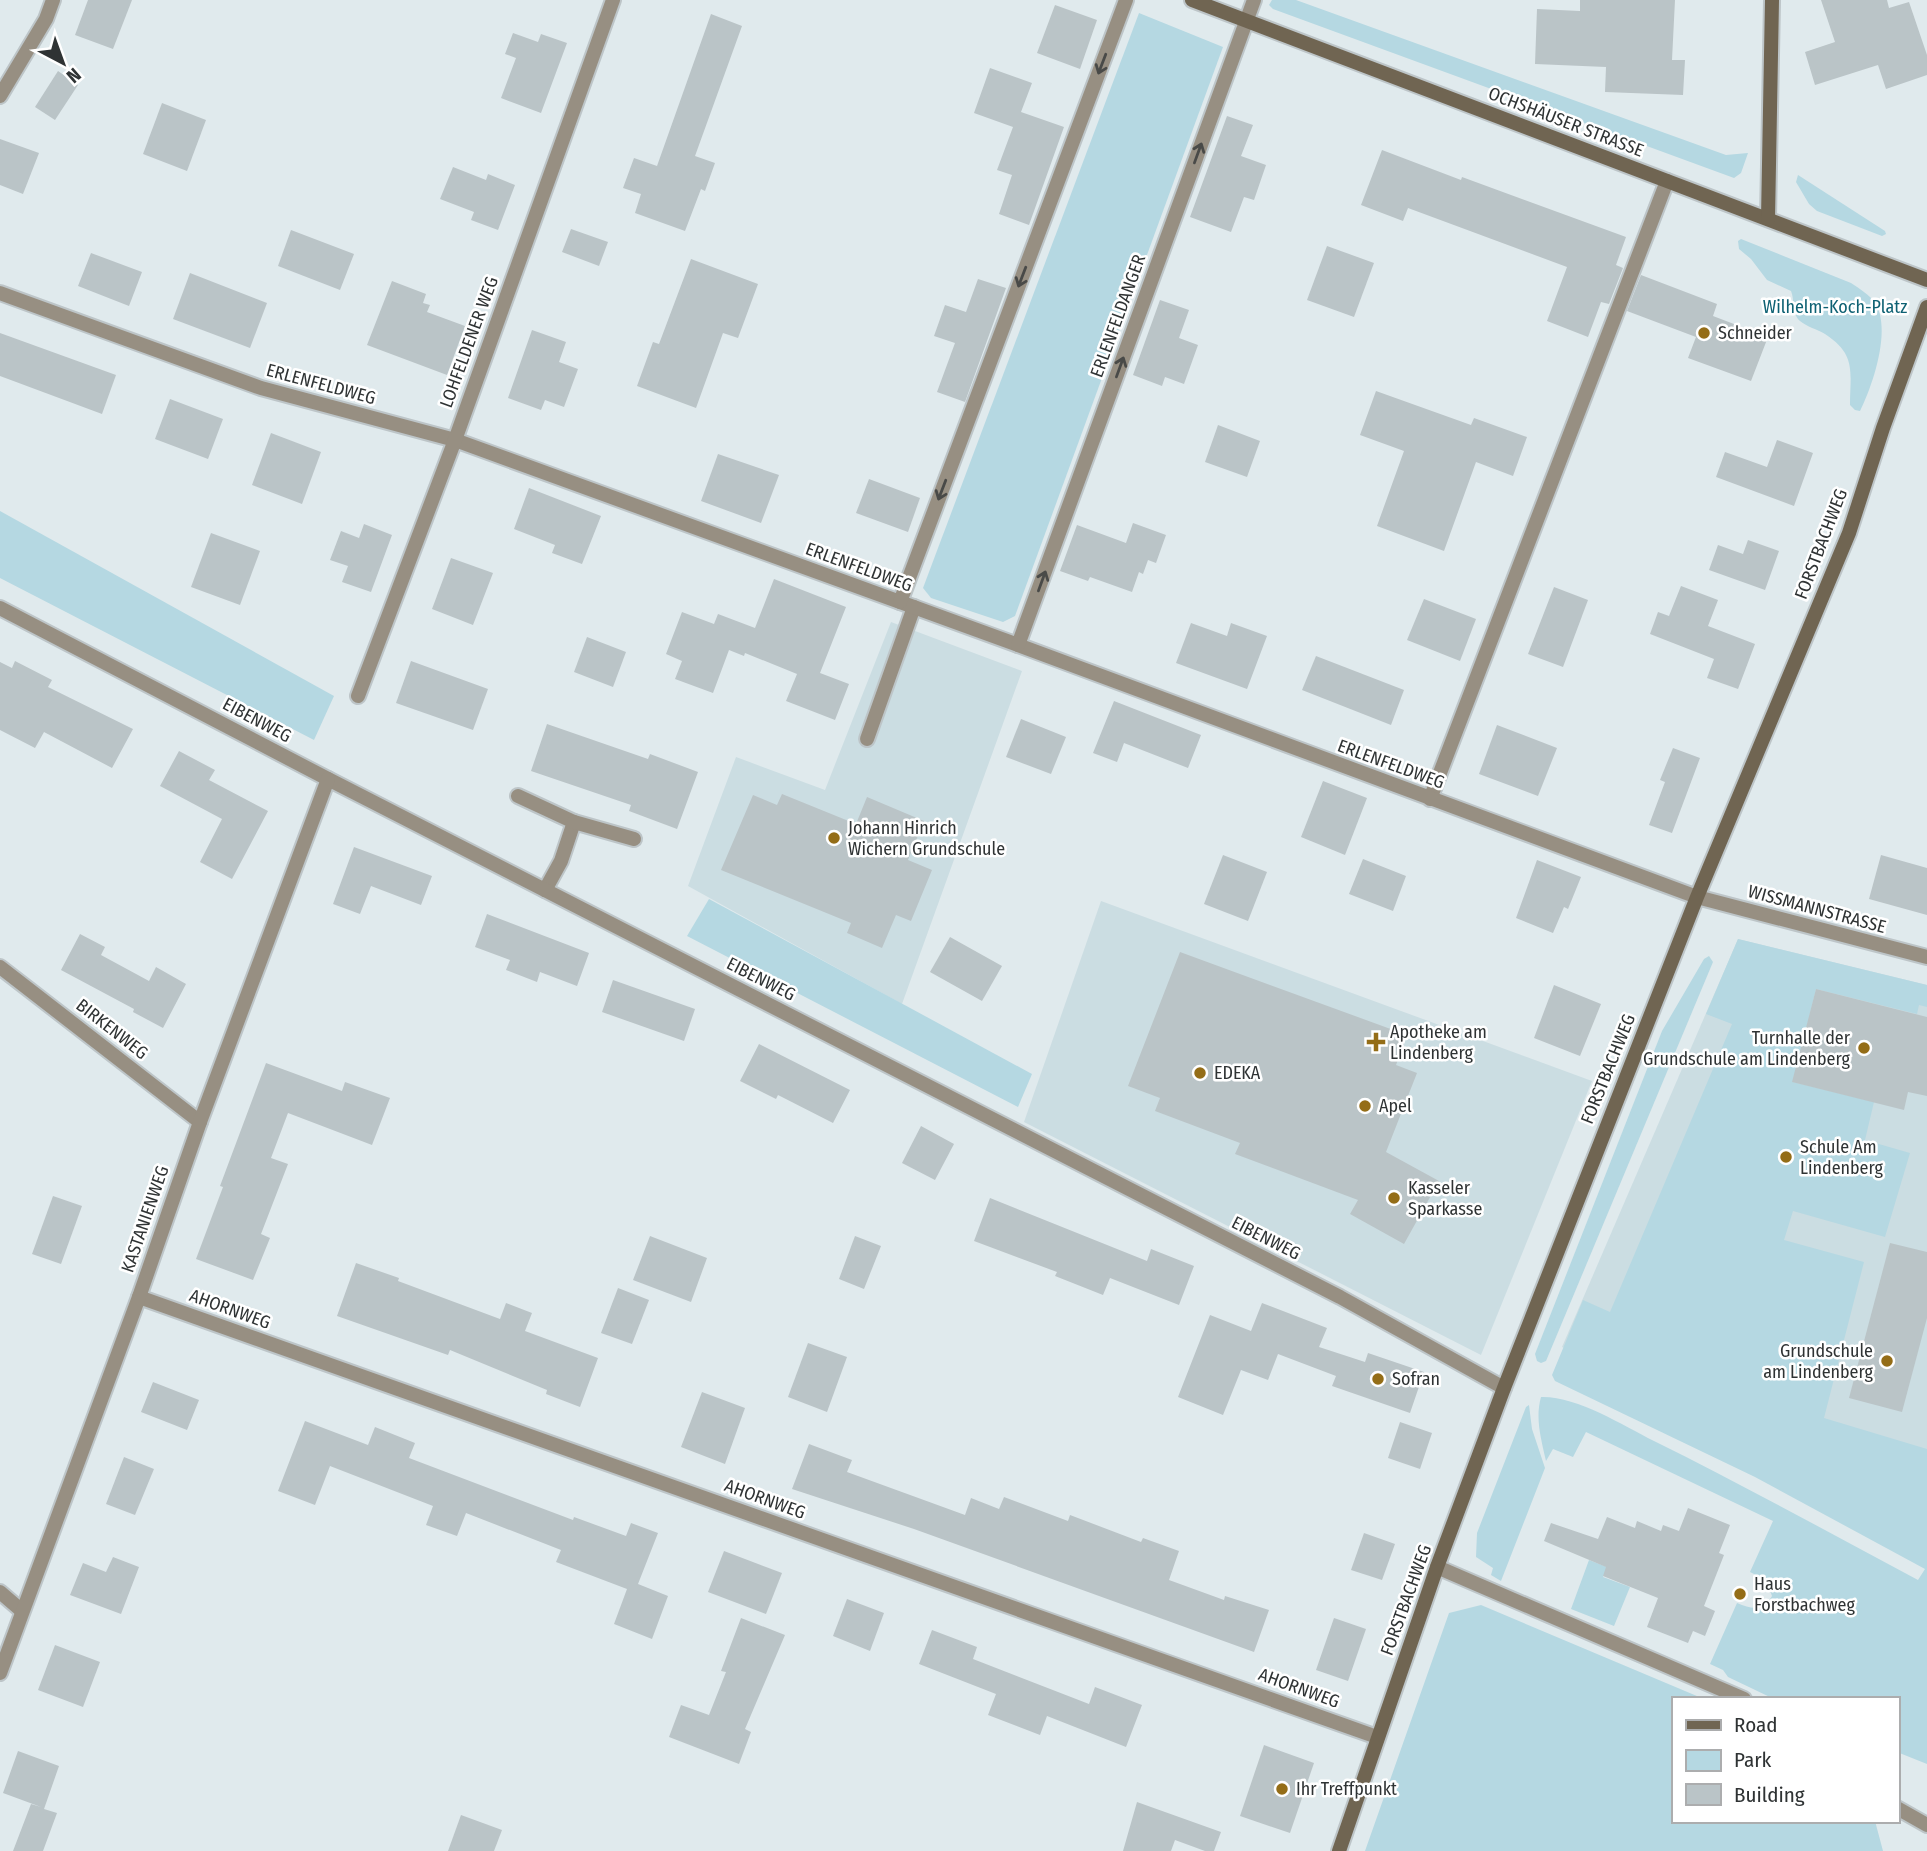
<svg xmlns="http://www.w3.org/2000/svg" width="1927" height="1851" font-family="'Fira Sans Condensed',sans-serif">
<rect width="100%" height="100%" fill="#e0eaed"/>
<g fill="#cbdde2">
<polygon points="891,622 1022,671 902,1004 688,886 736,757 825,790"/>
<polygon points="1101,901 1592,1081 1481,1355 1024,1122"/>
<polygon points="1738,939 1927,985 1927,1527 1562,1347"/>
</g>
<g fill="#b5d8e2">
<polygon points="1272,0 1296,0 1726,155 1748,153 1741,173 1734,178 1273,9 1269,5"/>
<polygon points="1139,13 1223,47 1015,616 1003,622 931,598 923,588"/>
<polygon points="1798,175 1885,231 1886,234 1882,236 1817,211 1809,204 1796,182"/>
<path d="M1741 239 1851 283C1860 289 1870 295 1876 304 1891 331 1873 385 1860 411L1855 410 1850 405C1850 372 1857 355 1825 334 1817 329 1807 327 1800 321 1791 313 1795 301 1791 291L1767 280 1751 259 1739 249 1738 241Z"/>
<polygon points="0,511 334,696 314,740 0,578"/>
<polygon points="709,899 1032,1074 1018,1107 687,936"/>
<path d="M1738 939 1927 985V1007L1919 1005 1917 1014 1816 989 1793 1082 1874 1102 1865 1140 1910 1153 1885 1237 1793 1211 1784 1240 1864 1262 1824 1418 1927 1449V1764L1897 1752V1699H1774L1728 1677 1723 1670 1710 1664 1737 1603C1752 1609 1763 1612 1772 1596 1768 1583 1763 1578 1750 1572L1773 1521 1586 1432 1573 1457 1553 1449 1546 1461C1541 1439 1535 1418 1541 1397 1577 1396 1622 1425 1654 1441 1743 1485 1830 1533 1918 1580L1925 1569 1755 1477 1555 1381 1552 1375 1583 1300 1610 1312 1732 1024 1706 1014Z"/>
<polygon points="1709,956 1713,962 1546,1361 1541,1363 1537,1361 1535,1354 1662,1031 1704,959"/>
<polygon points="1529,1405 1532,1429 1545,1468 1501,1581 1491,1575 1493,1568 1476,1557 1477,1533 1526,1407"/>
<polygon points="1589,1560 1607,1567 1603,1577 1630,1587 1614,1626 1571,1609"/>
<polygon points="1481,1605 1704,1699 1673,1699 1673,1821 1875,1821 1883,1851 1365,1851 1449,1613"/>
</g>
<g fill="#bac4c7">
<polygon points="88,0 132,0 113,49 75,35"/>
<polygon points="1580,0 1675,0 1672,60 1685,60 1683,95 1605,92 1606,67 1535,64 1537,9 1580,11"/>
<polygon points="1821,0 1887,0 1889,8 1909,2 1927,55 1927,75 1886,89 1878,65 1815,85 1805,52 1835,42"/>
<polygon points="1055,5 1097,20 1080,69 1037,53"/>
<polygon points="711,14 742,26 695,156 715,163 705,191 701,189 685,231 635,213 641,194 623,188 634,158 657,166"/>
<polygon points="513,33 538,42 541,34 567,43 541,113 501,98 516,58 505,54"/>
<polygon points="990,68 1032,83 1021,112 1064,127 1029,225 999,214 1012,175 997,170 1013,127 974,113"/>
<polygon points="58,71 78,85 55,120 35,107"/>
<polygon points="162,103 206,120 187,171 143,154"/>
<polygon points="1227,116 1253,125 1241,156 1266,165 1254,200 1244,197 1231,232 1190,217"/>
<polygon points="0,139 39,153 23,194 0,185"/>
<polygon points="1382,150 1461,180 1462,177 1626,237 1616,265 1623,268 1609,304 1601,302 1588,337 1547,321 1567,267 1408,208 1403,221 1361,205"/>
<polygon points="453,167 486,180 488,174 515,185 498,230 471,220 474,212 440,199"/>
<polygon points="571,229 608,242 599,266 562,252"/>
<polygon points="291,230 354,254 340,290 278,266"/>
<polygon points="1327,246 1374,263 1354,317 1307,300"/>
<polygon points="91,253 142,272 129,306 78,286"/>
<polygon points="691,259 758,284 738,338 723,333 696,408 637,386 653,342 659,344"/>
<polygon points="190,273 267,303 250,348 173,319"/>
<polygon points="1641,275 1717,304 1713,316 1768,337 1751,381 1688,358 1696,337 1627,311"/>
<polygon points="978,279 1006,288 965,402 937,392 955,343 934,336 945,305 966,312"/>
<polygon points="392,281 426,294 423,303 430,305 427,312 465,326 447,375 367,345"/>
<polygon points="1160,300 1189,310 1179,338 1198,345 1184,384 1165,377 1162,386 1133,375"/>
<polygon points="532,330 566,342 559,362 578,369 564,407 545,400 541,410 508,398"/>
<polygon points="0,333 116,375 102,414 0,376"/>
<polygon points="1376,391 1471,425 1474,418 1527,437 1513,476 1476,462 1444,551 1377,526 1404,451 1360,435"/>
<polygon points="170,399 223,419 208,459 155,439"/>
<polygon points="1218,425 1260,441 1247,477 1205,462"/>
<polygon points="271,433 321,452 302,504 252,485"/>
<polygon points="1777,440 1813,453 1794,506 1716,477 1725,452 1767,467"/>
<polygon points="718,454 779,475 761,523 701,501"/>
<polygon points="869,479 920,498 908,532 856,513"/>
<polygon points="529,488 601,516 582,564 552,553 555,545 514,529"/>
<polygon points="1133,523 1166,535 1156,563 1148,560 1143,574 1139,572 1132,592 1090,577 1088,581 1060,571 1077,525 1126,543"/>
<polygon points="364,524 392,535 371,592 342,582 348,566 330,560 341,531 359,538"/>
<polygon points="211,533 260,551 240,605 191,587"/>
<polygon points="1748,540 1779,551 1765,590 1709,570 1718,545 1743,554"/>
<polygon points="451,558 493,573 473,625 432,609"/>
<polygon points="774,579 846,607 820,673 849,684 835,720 786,701 797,674 745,653 744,656 729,650 713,693 675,679 682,661 666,654 682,612 714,624 718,614 755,628"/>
<polygon points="1681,586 1718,600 1708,626 1755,644 1738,689 1707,678 1714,659 1650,634 1658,612 1669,616"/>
<polygon points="1554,587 1588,600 1563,667 1528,654"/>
<polygon points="1424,599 1476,619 1460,661 1407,640"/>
<polygon points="1191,623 1227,636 1231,623 1267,636 1247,689 1176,663"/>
<polygon points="587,637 626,652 613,687 574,672"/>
<polygon points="1316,656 1404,690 1391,725 1302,690"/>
<polygon points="15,661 52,680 48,687 133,729 112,768 44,732 35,748 0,730 0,662 12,668"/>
<polygon points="411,661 488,689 473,730 396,703"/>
<polygon points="1114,701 1201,735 1188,768 1124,743 1117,762 1093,753"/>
<polygon points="1021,719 1066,737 1051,774 1006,757"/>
<polygon points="547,724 648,759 650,754 698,772 677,829 629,811 631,805 531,771"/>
<polygon points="1497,725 1557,748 1538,796 1479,774"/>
<polygon points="1673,748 1700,758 1672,833 1649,825 1665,782 1660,780"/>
<polygon points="179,751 215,770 209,780 268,811 232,879 200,862 222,819 160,786"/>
<polygon points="1323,781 1367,798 1345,855 1301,837"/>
<polygon points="782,794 856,824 867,797 924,821 908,860 932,870 911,921 896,915 882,948 847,933 851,923 721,870 753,795 777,805"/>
<polygon points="354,847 432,876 421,905 371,886 360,914 333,904"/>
<polygon points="1223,855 1267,872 1248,921 1204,904"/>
<polygon points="1881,855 1927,868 1927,915 1869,899"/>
<polygon points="1363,859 1406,876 1393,911 1349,894"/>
<polygon points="1537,860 1581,877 1568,909 1564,907 1553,933 1516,918"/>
<polygon points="487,914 589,953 577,986 540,972 537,982 506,970 510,960 475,947"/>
<polygon points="80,934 105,947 101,955 149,981 156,967 186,984 163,1028 133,1012 134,1009 61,970"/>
<polygon points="950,937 1002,966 982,1001 930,972"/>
<polygon points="1180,952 1407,1035 1396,1065 1417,1073 1386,1152 1439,1181 1404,1244 1350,1214 1358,1200 1235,1154 1240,1143 1155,1111 1160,1098 1128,1086"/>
<polygon points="613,980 695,1009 684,1041 602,1012"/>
<polygon points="1554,985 1601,1004 1580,1056 1534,1038"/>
<polygon points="1816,989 1927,1017 1927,1096 1908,1092 1904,1110 1792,1082"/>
<polygon points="759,1044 850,1090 833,1123 778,1095 776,1099 740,1081"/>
<polygon points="266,1063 342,1091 345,1082 390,1098 372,1145 288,1113 271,1158 288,1164 261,1234 270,1238 253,1280 196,1259 223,1187 220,1186"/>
<polygon points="921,1126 954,1144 935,1180 902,1163"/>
<polygon points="53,1196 82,1206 61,1264 32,1254"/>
<polygon points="990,1198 1147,1261 1151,1249 1194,1266 1179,1305 1110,1278 1103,1295 1055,1276 1057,1272 974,1241"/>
<polygon points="650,1236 707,1258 691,1302 633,1280"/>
<polygon points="855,1236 881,1246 864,1289 839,1279"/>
<polygon points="1890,1243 1927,1252 1927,1318 1902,1412 1849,1398"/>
<polygon points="356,1263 399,1278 398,1281 500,1319 506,1303 532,1313 525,1331 598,1358 580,1407 546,1394 547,1390 450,1350 448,1355 337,1316"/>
<polygon points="618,1288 649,1300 632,1344 601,1333"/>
<polygon points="1262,1303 1327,1328 1319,1347 1365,1362 1368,1353 1424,1372 1410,1413 1332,1386 1336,1376 1278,1354 1268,1380 1241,1370 1223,1415 1178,1397 1210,1315 1251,1331"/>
<polygon points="808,1343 847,1357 827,1412 788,1397"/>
<polygon points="153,1382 199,1400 187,1430 141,1412"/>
<polygon points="702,1392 745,1408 725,1464 681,1447"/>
<polygon points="305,1421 368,1445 375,1427 415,1443 409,1458 573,1520 574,1517 626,1536 631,1523 658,1533 638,1584 668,1596 652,1639 614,1624 627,1589 556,1562 561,1550 466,1513 457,1536 426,1525 433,1506 330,1466 315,1505 278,1491"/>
<polygon points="1400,1422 1432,1433 1420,1469 1388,1458"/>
<polygon points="809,1444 852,1460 847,1472 965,1515 971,1498 999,1509 1004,1497 1068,1521 1070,1515 1141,1542 1143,1538 1179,1551 1169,1580 1224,1600 1225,1596 1269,1610 1254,1652 914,1529 792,1489"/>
<polygon points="124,1457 154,1469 135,1515 106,1504"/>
<polygon points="1688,1508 1730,1525 1719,1553 1724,1555 1704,1606 1715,1611 1705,1636 1693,1631 1688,1643 1647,1627 1658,1598 1603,1576 1606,1567 1544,1541 1551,1523 1598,1539 1607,1517 1635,1528 1637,1521 1661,1531 1663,1525 1679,1531"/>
<polygon points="1364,1533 1395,1544 1382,1580 1351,1570"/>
<polygon points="724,1551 782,1573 766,1614 708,1592"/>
<polygon points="113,1557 139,1567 121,1614 70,1595 83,1563 106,1572"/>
<polygon points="847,1599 884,1613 870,1651 833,1636"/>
<polygon points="741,1618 785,1635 745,1729 751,1732 739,1764 669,1737 681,1705 709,1715 726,1672 721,1671"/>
<polygon points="1334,1618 1366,1629 1348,1681 1316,1670"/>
<polygon points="932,1630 977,1647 973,1659 1089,1704 1095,1687 1142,1705 1126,1747 1047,1716 1040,1735 988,1715 996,1694 919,1664"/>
<polygon points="55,1645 100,1662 83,1707 38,1690"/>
<polygon points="1264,1745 1314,1763 1290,1833 1240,1816"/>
<polygon points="18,1751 59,1766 44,1809 57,1813 43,1851 13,1851 31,1804 41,1807 3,1793"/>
<polygon points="1137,1802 1221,1832 1214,1851 1205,1851 1175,1840 1171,1851 1123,1851"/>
<polygon points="461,1815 502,1830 494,1851 448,1851"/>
</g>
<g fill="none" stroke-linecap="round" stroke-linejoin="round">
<defs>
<g id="lane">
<polyline points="867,739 914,607"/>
<polyline points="518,796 574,822 561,861 545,890"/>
<polyline points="1430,799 1667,181"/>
<polyline points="574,822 634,839"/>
<polyline points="1437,1567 1744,1699"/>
<polyline points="1897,1808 1927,1825"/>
</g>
<g id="street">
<polyline points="0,96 46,19 53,0"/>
<polyline points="0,293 261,388 455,440 1018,645 1697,897 1927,957"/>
<polyline points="900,602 1126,0"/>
<polyline points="0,608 328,779 1340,1297 1504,1388"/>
<polyline points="1018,645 1254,0"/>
<polyline points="358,696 455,440 613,0"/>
<polyline points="0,967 200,1122"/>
<polyline points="139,1297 1377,1737"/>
<polyline points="0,1592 22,1611"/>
<polyline points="0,1673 139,1297 200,1122 328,779"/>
</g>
<g id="secondary">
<polyline points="1192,0 1927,280"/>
<polyline points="1768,219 1772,0"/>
<polyline points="1339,1851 1437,1567 1504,1388 1697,897 1849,533 1883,428 1927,307"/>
</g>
</defs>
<use href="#lane" stroke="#bdc5c8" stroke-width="18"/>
<use href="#street" stroke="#bdc5c8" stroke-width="18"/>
<use href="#secondary" stroke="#bdc5c8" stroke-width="18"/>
<use href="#lane" stroke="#978f82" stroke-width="14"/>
<use href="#street" stroke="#978f82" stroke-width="14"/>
<use href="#secondary" stroke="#706552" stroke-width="14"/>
</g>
<defs><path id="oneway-shaft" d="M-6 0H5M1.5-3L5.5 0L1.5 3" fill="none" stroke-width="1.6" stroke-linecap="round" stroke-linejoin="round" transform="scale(1.75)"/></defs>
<g stroke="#494a48">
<use href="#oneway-shaft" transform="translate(1102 64) rotate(111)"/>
<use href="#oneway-shaft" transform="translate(1198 153) rotate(-70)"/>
<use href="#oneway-shaft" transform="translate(1022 277) rotate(111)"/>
<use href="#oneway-shaft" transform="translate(1120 367) rotate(-70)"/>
<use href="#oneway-shaft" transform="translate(942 490) rotate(111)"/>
<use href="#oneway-shaft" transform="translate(1042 581) rotate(-70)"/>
</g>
<g fill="#946d17" stroke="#fff" stroke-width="2.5">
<circle cx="1704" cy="333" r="7"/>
<circle cx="834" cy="838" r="7"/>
<path d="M1372.5 1031.5h7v7h7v7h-7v7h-7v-7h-7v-7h7z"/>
<circle cx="1864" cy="1048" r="7"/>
<circle cx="1200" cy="1073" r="7"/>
<circle cx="1365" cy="1106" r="7"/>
<circle cx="1786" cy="1157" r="7"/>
<circle cx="1394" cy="1198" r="7"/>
<circle cx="1887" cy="1361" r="7"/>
<circle cx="1378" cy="1379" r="7"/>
<circle cx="1740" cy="1594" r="7"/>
<circle cx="1282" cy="1789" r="7"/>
</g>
<g text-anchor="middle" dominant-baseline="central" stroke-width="5" stroke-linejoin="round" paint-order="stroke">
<g font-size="18" fill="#2f3334" stroke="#fff">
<text transform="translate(1566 122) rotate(21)">OCHSHÄUSER STRASSE</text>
<text transform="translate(1118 316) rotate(-70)">ERLENFELDANGER</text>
<text transform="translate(469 342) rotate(-70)">LOHFELDENER WEG</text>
<text transform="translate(321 384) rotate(15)">ERLENFELDWEG</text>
<text transform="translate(1821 544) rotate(-69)">FORSTBACHWEG</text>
<text transform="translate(859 567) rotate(20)">ERLENFELDWEG</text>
<text transform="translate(257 720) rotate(28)">EIBENWEG</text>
<text transform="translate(1391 764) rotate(20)">ERLENFELDWEG</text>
<text transform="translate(1817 909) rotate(15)">WISSMANNSTRASSE</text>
<text transform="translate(761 979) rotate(27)">EIBENWEG</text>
<text transform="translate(112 1029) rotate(38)">BIRKENWEG</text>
<text transform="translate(1608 1069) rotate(-68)">FORSTBACHWEG</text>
<text transform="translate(145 1219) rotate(-71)">KASTANIENWEG</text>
<text transform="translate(1266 1238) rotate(27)">EIBENWEG</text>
<text transform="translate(230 1309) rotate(20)">AHORNWEG</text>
<text transform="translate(765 1499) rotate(20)">AHORNWEG</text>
<text transform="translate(1406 1600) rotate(-70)">FORSTBACHWEG</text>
<text transform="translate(1299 1688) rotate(20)">AHORNWEG</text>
</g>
<g font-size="18" fill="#0e6173" stroke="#fff">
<text x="1835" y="307">Wilhelm-Koch-Platz</text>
</g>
<g font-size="18" fill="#2f3334" stroke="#fff" text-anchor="start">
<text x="1718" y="333">Schneider</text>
<text x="848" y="828">Johann Hinrich<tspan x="848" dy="21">Wichern Grundschule</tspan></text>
<text x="1390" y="1032">Apotheke am<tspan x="1390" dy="21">Lindenberg</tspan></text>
<text x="1850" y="1038" text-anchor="end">Turnhalle der<tspan x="1850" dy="21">Grundschule am Lindenberg</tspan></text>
<text x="1214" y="1073">EDEKA</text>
<text x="1379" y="1106">Apel</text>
<text x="1800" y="1147">Schule Am<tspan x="1800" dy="21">Lindenberg</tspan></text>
<text x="1408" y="1188">Kasseler<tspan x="1408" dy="21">Sparkasse</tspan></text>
<text x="1873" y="1351" text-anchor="end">Grundschule<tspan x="1873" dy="21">am Lindenberg</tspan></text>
<text x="1392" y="1379">Sofran</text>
<text x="1754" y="1584">Haus<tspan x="1754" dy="21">Forstbachweg</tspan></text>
<text x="1296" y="1789">Ihr Treffpunkt</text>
</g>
</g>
<rect x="1672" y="1697" width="228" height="126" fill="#ffffff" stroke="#acadae" stroke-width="2"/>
<rect x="1686" y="1720" width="35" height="10" fill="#706552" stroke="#acadae" stroke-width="2"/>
<text x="1734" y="1732" font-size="21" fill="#2f3334">Road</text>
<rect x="1686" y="1750" width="35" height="21" fill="#b5d8e2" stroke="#acadae" stroke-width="2"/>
<text x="1734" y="1767" font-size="21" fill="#2f3334">Park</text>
<rect x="1686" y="1784" width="35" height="21" fill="#bac4c7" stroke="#acadae" stroke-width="2"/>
<text x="1734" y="1802" font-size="21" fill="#2f3334">Building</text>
<g transform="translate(63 63) rotate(139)" stroke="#ffffff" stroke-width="5" paint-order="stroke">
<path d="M0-5L12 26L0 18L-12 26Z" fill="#2f3334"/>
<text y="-10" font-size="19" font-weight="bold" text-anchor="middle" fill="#2f3334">N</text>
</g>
</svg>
